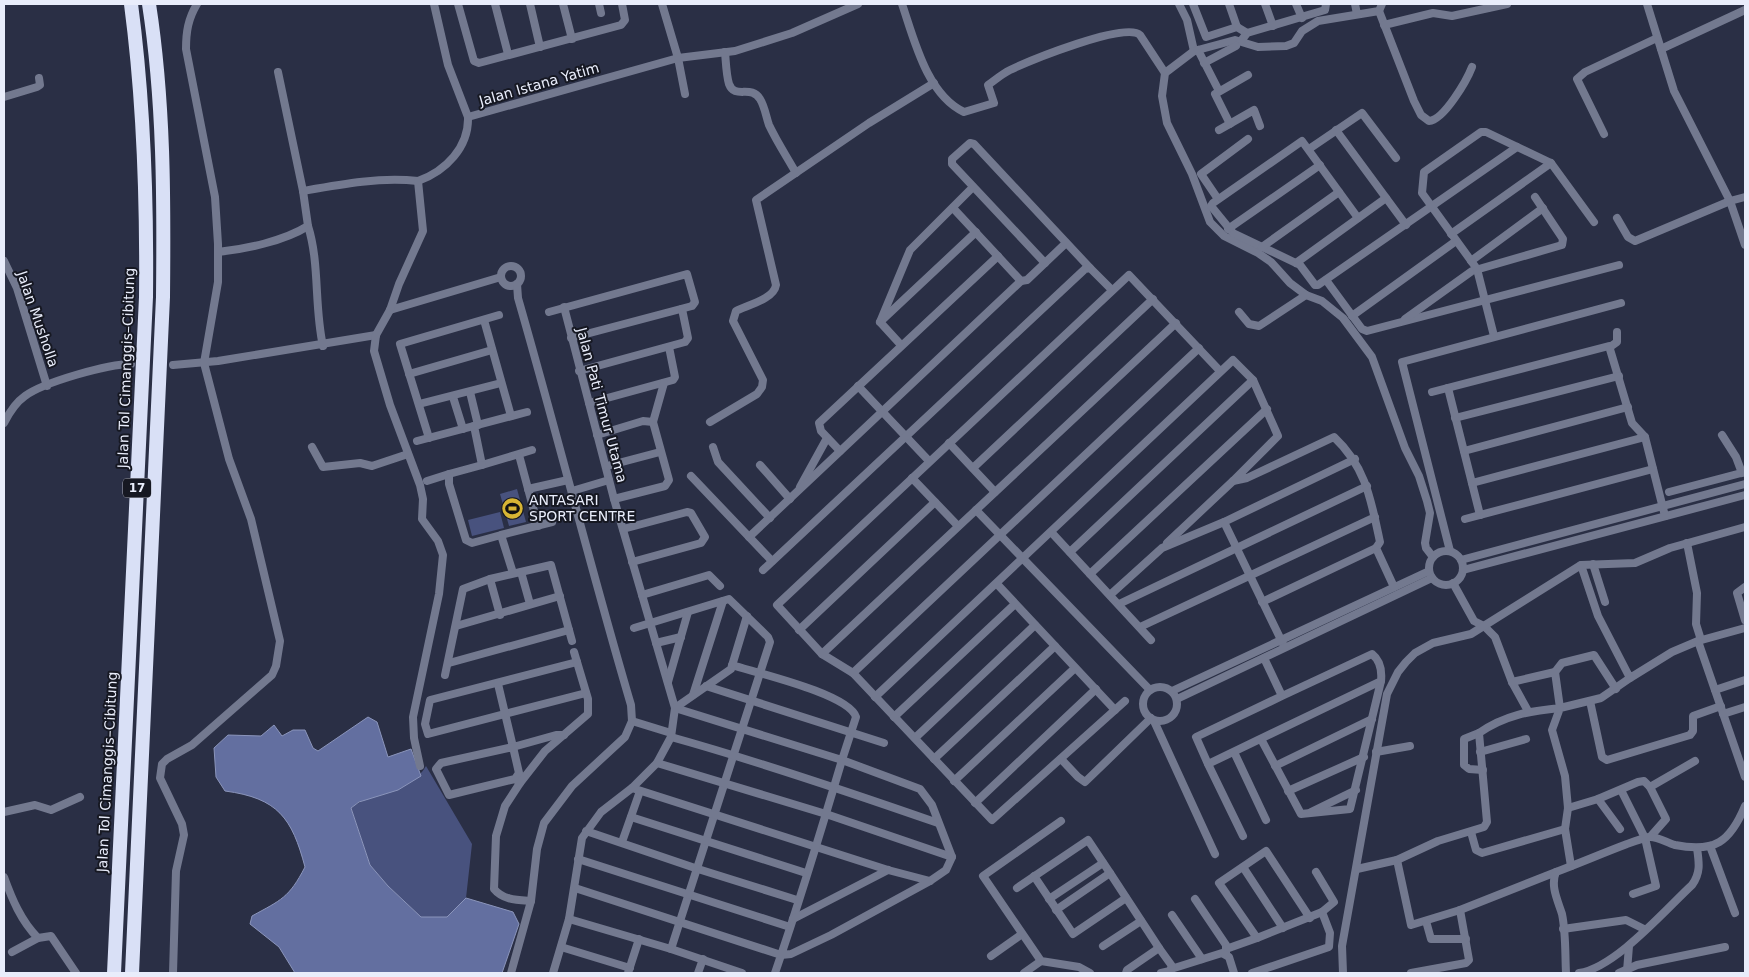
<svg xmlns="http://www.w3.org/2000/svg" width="1749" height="977" font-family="'DejaVu Sans',sans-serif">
<rect width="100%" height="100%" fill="#2a2f45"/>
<g fill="#48527e">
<polygon points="517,489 526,522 509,526 500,494"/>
<polygon points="500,512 504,528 472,536 468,520"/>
<path d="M426 766 472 844 466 898 447 917H421L388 886 370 865 351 808C374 790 410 794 426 766Z"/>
</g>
<path fill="#636fa0" stroke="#8b95bb" d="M368 717 377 722 388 757 411 749 421 776 398 790 359 802 351 808 370 865 388 886 421 917H447L466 898 513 912 519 924 502 973H295L279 947 250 924 252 916C281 900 289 898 305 867 292 818 278 798 225 791L216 777 214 748 228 735 261 736 274 725 282 736 293 730H305L313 748 318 751Z"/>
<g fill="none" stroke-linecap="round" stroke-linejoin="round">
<g stroke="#73798f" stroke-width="8">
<polyline points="434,4 448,65 468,117"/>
<polyline points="458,4 474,61 479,63 621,25 625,20 622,4"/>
<polyline points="495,4 508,54"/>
<polyline points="530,4 540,47"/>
<polyline points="563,4 572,39"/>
<polyline points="599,4 601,13"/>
<polyline points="662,4 678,58 685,94"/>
<path d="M902 4C914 39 927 95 964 112L994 103 988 85C995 80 1002 74 1010 70 1029 61 1126 21 1140 35L1165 73"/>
<polyline points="1179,4 1187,20 1194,51"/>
<polyline points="1193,4 1206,37 1237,27 1247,33"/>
<polyline points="1229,4 1237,27"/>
<polyline points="1265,4 1273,26"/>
<polyline points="1296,4 1302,18"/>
<polyline points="1355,4 1357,14"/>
<polyline points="1382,4 1379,11 1318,21 1302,31 1294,43 1286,46 1258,47 1235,40 1194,51 1165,73 1162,96 1167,123 1192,174 1210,222 1224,236 1258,253 1271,262 1290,283 1306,295 1322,301 1343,318 1372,357 1405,448 1419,476 1427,501 1430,513 1425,543 1426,548 1433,557"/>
<polyline points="1647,4 1674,91 1730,201 1745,245"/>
<path d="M1379 11 1414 101 1421 115 1429 121C1444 120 1467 80 1472 67"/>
<polyline points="1384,25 1433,13 1452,16 1507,4"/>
<polyline points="1241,41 1247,33 1325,10 1326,4"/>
<polyline points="1661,49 1745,10"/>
<polyline points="1198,50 1219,91"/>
<path d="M725 52C726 62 726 74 729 84 735 100 751 84 760 99 765 107 766 117 769 125 777 142 787 157 796 173"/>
<polyline points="1204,63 1236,46"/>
<polyline points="4,97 37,87 40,85 39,78"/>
<polyline points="1230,124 1215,94 1248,75"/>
<polyline points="1219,130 1254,110 1260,126"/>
<polyline points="1336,130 1406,225"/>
<polyline points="1604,134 1577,79 1585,72 1657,38"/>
<polyline points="1309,149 1362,113 1396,158"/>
<path d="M303 191C342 184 379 177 418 181"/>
<polyline points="1218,199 1201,174 1248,139"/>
<polyline points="953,208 1021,281 1027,280 1066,243"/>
<polyline points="1358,218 1302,141 1213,203 1211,206 1233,233 1300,265 1315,285 1318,285 1517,147"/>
<polyline points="1617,218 1628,237 1635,241 1730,201 1745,197"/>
<path d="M308 226C320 264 314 306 323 346"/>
<polyline points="1228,229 1320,165"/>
<polyline points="1451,234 1551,163"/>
<polyline points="1262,247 1339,192"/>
<path d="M218 252C246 249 284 241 308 226L303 191 278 72"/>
<polyline points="4,261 17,288 47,386"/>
<polyline points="1471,261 1543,208"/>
<polyline points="1045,263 952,164 952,159 970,143 974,144 1090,268"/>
<polyline points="1296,263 1386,198"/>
<circle cx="511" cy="276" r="10"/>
<polyline points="1326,280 1362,329 1367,331 1619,265"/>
<path d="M564 307 614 499 675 708 842 760 856 717C849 694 757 673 732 665"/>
<polyline points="390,310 501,277"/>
<polyline points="549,312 687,274 695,302 692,306 571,338"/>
<polyline points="1239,312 1249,324 1259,326 1306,295"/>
<polyline points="1352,316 1456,241"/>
<polyline points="1405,319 1472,271 1562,245 1563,239 1535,197"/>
<polyline points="484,320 511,416"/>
<polyline points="880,322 910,250 973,187"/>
<polyline points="1494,336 1477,269 1422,193 1424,172 1481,132 1486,132 1551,163 1594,222"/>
<polyline points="901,345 880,322 976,232"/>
<polyline points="1610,347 1617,342 1617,332"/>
<polyline points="173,365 218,361 376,335"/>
<polyline points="579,371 685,342 688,338 682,309"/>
<polyline points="409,374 492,350"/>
<polyline points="858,386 929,461"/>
<polyline points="1448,388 1480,515"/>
<polyline points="470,392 478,425"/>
<polyline points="1432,392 1609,346 1632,423 1645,437 1665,516"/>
<polyline points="453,397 463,429"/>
<polyline points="589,403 673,380 675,377 669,347"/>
<polyline points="419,404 501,383"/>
<polyline points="1455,418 1619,376"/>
<polyline points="653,422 664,383"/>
<path d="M710 422 757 394 762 387 763 380 733 321 736 311C748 305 774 299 776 285L756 200 869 123 934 83"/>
<path d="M4 423C9 413 15 403 25 396 44 382 108 364 131 364"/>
<polyline points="474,426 482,465 532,450"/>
<polyline points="597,435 643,421 653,422 669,480 665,486 614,499"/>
<polyline points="1722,435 1736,457 1742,473"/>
<polyline points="429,438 400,344 499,315"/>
<polyline points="417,441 527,412"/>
<polyline points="949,443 995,492"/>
<polyline points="312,447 323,467 360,463 372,466 408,454"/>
<polyline points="713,447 718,462 770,518"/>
<polyline points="840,451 821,431 819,423 998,256"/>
<polyline points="1464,451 1628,407"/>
<polyline points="519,455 538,526"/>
<polyline points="482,465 449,474 449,484 466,540 472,543 501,535"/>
<polyline points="760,465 790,499"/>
<polyline points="607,466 660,452"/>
<polyline points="973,468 1153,299"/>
<polyline points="691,476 772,561"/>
<polyline points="912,478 958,526"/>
<polyline points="427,481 449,474"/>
<polyline points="1472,483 1645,437"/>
<polyline points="800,487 827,438"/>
<polyline points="528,489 568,480"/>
<polyline points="572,491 609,480"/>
<polyline points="1669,492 1745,472"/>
<polyline points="976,510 1150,690"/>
<polyline points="1465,519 1653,469"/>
<polyline points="1224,522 1355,459"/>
<polyline points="623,529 687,512 691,513 705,537 701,543 632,562"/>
<polyline points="1052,533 1151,640"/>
<polyline points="749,537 1021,281"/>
<polyline points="1167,543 1233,481"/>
<polyline points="1687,543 1697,593 1696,624 1701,640"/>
<polyline points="1450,551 1402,362 1621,303"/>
<circle cx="1446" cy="568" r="17"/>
<polyline points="1070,552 1253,380"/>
<polyline points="1461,560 1745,484"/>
<polyline points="1593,564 1605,602"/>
<polyline points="1581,565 1598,616 1630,678 1672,652 1698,641 1745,777"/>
<polyline points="763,570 1085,269 1090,268 1112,290"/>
<polyline points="1463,570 1745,495"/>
<polyline points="521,572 530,604"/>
<polyline points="513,573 501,535 552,522"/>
<polyline points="1090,574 1267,409"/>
<polyline points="490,579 500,615"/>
<polyline points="1453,583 1474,621 1484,626 1495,637 1512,682 1528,711"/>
<polyline points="997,584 1115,710"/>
<polyline points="1745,587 1737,593 1745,620"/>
<polyline points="642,595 709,575 720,586"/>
<polyline points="1110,595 1162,548 1224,522 1283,644"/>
<polyline points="1262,602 1376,548"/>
<polyline points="1119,604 1367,486"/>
<polyline points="456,626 560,596"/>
<polyline points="1140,627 1375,517"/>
<polyline points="634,628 729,599 768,637 770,642 671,949"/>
<polyline points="799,630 935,502"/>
<polyline points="1698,641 1745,628"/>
<polyline points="656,643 681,637"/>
<polyline points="822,654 1176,323"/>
<path d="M1264 658 1282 696 1196 737 1208 764 1381 681C1382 671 1381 661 1372 654L1282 696"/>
<polyline points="577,662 430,700 425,724 428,734 586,693"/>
<polyline points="449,663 569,630"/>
<polyline points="1555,672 1562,663 1594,655 1616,689"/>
<polyline points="853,673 1199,348"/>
<polyline points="445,675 463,589 490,579 551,565 572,641"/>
<polyline points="668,682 688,612"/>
<polyline points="498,684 513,747 556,735 564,735"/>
<polyline points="706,686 884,743"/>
<circle cx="1160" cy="704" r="17"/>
<polyline points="1715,690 1745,680"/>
<polyline points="1172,691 1429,571"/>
<polyline points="693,695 723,601"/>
<path d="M875 697 1233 360 1253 380 1278 436 1233 481 1247 478 1334 437C1366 467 1371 500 1380 542L1376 548 1394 587"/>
<polyline points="1177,699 1432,578"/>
<polyline points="1125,701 992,820 853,673 822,654 777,605 1129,275 1220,371"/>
<polyline points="1590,701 1602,757 1607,760 1690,735 1693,731 1693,716 1721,706"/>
<polyline points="1723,714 1745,707"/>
<polyline points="894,717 1015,604"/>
<polyline points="632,721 671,733"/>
<polyline points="1154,721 1215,854"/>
<polyline points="1479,733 1464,739 1464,765 1469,769 1483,770"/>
<path d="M671 737C761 762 849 792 938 823"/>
<polyline points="915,738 1035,625"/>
<polyline points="1261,739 1301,814 1350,809 1381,681"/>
<polyline points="1234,752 1266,820"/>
<polyline points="1376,752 1410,746"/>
<polyline points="1480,752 1526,739"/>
<polyline points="934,759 1055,646"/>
<polyline points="1061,759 1078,777 1085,782 1151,718"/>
<polyline points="657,763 826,814 952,857"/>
<polyline points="1208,764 1243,836"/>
<path d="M420 766 414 738 413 717 439 594 443 555 438 541 422 519 423 499 420 485 390 405 374 351 376 335 390 310 399 284 423 231 418 181C446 171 469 147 468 117L678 58 735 51 792 33 858 4"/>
<polyline points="1275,766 1372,719"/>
<polyline points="515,779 519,773 513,747 441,763 436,769 449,795 515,779 520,783"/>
<polyline points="954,781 1075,668"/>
<polyline points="1650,787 1666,819 1651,836"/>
<polyline points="632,788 888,870 930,881"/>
<polyline points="1621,790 1645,838 1656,886 1633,894"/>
<polyline points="1288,791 1364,757"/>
<polyline points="1598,799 1620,829"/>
<polyline points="975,803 1096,689"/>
<polyline points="1568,808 1598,799 1638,782 1644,781 1650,787 1695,761"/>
<polyline points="4,812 35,805 51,810 80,797"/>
<polyline points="1311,812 1356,790"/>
<polyline points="631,817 806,873"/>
<polyline points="1061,821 983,876 1041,961 1079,967 1090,973"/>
<polyline points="586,831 698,869 797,900"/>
<polyline points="1471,832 1476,850 1482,853 1565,829"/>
<polyline points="622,842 640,791"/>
<polyline points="1710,846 1735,913"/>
<polyline points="578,859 790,927"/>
<polyline points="1397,860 1411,925 1460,910 1556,872"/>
<polyline points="1571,866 1565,829 1568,808 1565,776 1552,730 1560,708 1601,698 1630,678"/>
<polyline points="1243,867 1283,928"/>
<path d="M1357 869 1397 860 1438 841 1484 827 1487 822 1479 733C1505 715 1530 711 1560 708L1555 672 1512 682"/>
<polyline points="1034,876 1073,934 1126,898"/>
<path d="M4 877C12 899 21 921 38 938"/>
<path d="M575 888 781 955 791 954 831 935 930 881 946 870 952 857 932 805 920 789 842 760C821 831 799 903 775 973"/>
<polyline points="1017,888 1088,840 1110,873"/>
<polyline points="1049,899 1103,863"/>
<polyline points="1195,899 1226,945 1226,954"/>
<path d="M531 901C517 900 503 900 494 889L496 836 505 806 520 783 545 751 588 714V699L574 652"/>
<polyline points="1056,910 1110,873 1159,948"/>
<polyline points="1172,915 1202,959"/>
<polyline points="1310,918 1266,851 1219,883 1257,938 1322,912"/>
<polyline points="569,919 671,949 742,973"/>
<polyline points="793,919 888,870"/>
<polyline points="1426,921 1431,939 1466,939"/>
<polyline points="1563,929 1626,920 1644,929"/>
<polyline points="1103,946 1141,921"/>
<polyline points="561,947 630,968"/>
<polyline points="1226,949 1257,938"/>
<polyline points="12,952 38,938 51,936 76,973"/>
<polyline points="991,956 1022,934"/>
<polyline points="1171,969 1222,953 1229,957 1234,973"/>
<polyline points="1627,971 1629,946"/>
<path d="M173 973 176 871 184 835 182 824 160 778 162 764 167 759 192 745 272 675 276 666 280 641 251 519 229 459 204 363 218 282V244L215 197 186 49C186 32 188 19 197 4"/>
<path d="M511 973 531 901 537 849 544 823 572 786 625 737 632 721 631 705C591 570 557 433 518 298L517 284"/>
<polyline points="553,973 569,919 582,838 601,812 632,788 657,763 671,737 675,708 731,669 747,616"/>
<polyline points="628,973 639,939"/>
<polyline points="698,973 703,959"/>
<polyline points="1024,973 1041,961"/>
<polyline points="1126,973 1127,970 1159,948 1172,966 1170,971 1161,973"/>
<polyline points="1252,973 1329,947 1330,933 1322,912 1334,902 1316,872"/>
<polyline points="1343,973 1342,946 1387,694 1398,672 1406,662 1415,653 1433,643 1471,634 1581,565 1635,563 1670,548 1745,527"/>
<polyline points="1411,973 1466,963 1469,960 1460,910"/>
<path d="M1566 973C1565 954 1566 933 1562 914 1558 901 1550 886 1556 872 1580 863 1603 853 1627 844 1634 842 1642 838 1649 837 1657 836 1667 843 1675 845 1715 853 1730 842 1745 806"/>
<path d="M1579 973C1615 968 1665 910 1692 885 1701 873 1699 862 1697 848"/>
<polyline points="1619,973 1637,965 1725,947"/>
</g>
<g stroke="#d9e0f6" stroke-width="14">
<path d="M114 973 146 297C147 199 144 102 131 4"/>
<path d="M132 973 163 297C164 199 164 101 149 4"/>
</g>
</g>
<defs>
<symbol id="stadium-disc" viewBox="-11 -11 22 22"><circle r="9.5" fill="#d7b534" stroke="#161822"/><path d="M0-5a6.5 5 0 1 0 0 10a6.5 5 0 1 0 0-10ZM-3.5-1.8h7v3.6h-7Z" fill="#111"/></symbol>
</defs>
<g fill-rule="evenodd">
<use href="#stadium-disc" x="500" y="496" width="25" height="25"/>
</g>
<g text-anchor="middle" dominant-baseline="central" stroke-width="4" stroke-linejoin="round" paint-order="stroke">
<rect fill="#161822" stroke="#aaadba" stroke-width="1" x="123" y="478.5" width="28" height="19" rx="4"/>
<g font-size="12" font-weight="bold" fill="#e9edfb">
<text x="137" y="488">17</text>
</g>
<g font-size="14" fill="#e9edfb" stroke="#161822">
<text transform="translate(539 84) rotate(-16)">Jalan Istana Yatim</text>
<text transform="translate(38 319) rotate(71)">Jalan Musholla</text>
<text transform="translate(126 368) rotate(-88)">Jalan Tol Cimanggis–Cibitung</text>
<text transform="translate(602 405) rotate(75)">Jalan Pati Timur Utama</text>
<text transform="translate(107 772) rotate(-87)">Jalan Tol Cimanggis–Cibitung</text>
</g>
<g font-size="14" fill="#e9edfb" stroke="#161822" text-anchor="start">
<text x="529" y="500">ANTASARI<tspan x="529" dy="16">SPORT CENTRE</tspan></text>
</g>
</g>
<rect width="1749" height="977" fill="none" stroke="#e9edfb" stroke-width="10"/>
</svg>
